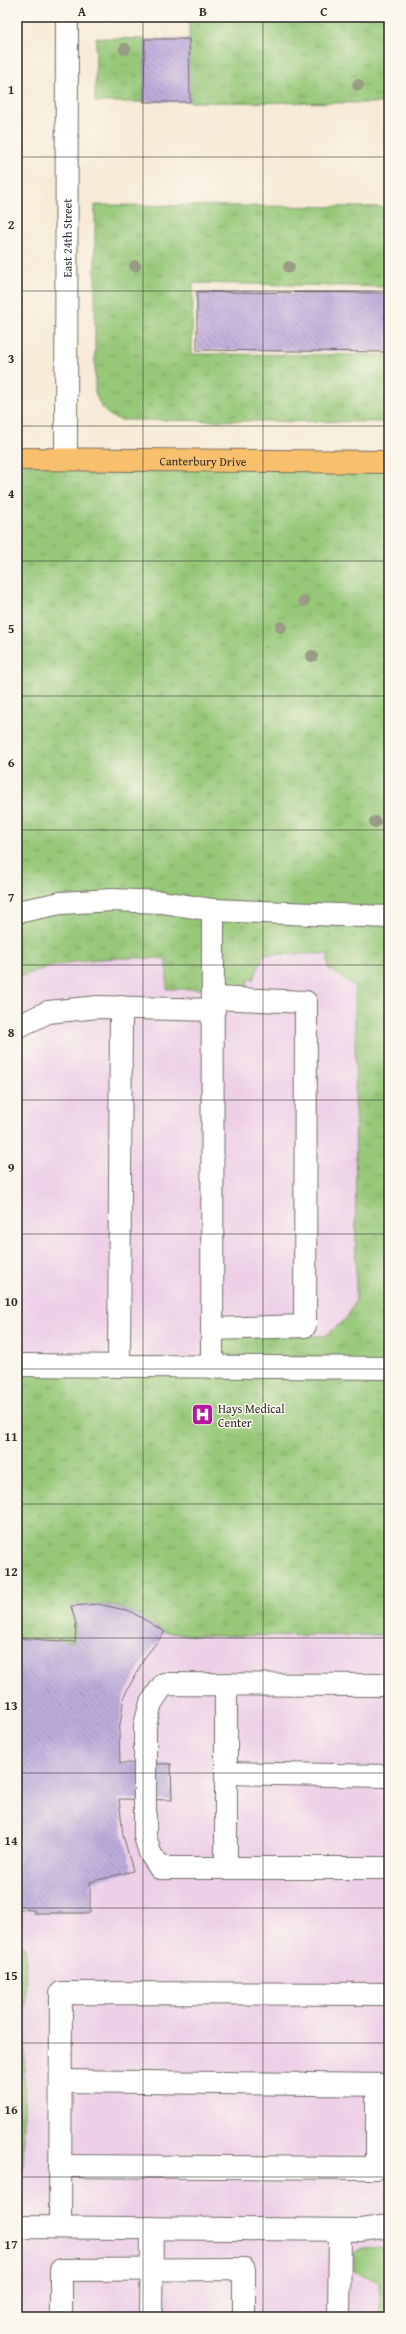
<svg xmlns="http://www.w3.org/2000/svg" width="406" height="2334" font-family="'Gentium Book Plus',serif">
<defs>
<pattern id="grass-tufts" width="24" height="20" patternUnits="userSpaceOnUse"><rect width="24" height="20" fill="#96c878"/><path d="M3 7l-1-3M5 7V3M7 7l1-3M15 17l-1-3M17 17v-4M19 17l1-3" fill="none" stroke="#7ba363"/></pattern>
<pattern id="building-back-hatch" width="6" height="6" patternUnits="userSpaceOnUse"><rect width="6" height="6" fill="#bdabdb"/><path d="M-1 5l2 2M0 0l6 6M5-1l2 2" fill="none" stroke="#9a8bb2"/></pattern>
</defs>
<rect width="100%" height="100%" fill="#fbf7ec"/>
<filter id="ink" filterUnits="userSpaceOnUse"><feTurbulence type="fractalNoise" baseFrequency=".025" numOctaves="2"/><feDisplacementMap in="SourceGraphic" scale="8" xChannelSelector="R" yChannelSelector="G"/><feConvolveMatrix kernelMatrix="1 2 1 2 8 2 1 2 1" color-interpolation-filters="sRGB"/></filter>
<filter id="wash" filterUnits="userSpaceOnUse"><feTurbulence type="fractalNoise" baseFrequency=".012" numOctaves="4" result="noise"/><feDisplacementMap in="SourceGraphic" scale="16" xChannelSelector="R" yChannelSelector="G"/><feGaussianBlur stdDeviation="0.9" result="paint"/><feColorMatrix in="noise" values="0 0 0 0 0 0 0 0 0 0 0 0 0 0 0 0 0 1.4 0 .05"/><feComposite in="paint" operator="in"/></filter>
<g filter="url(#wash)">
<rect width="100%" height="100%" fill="#f7ead6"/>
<polygon fill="#edd0e8" points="17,510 389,512 389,2317 17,2317"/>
<g fill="url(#grass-tufts)" stroke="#607a52">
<polygon points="189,17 389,17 389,103 190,102"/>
<polygon points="96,38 145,39 144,102 95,102"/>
<path d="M95 205 389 207V287L193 283 192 354 389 355V422L121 420C104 415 101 408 95 392Z"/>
<path d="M17 459 389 462V1635L196 1636 165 1632 130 1611 114 1606 98 1604 71 1607 76 1624 75 1642 17 1638V1365L212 1367V1335L325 1336 346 1319 356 1300 355 986 328 968V954H264L254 979 248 980 247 989H167V959C116 956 65 958 17 978Z"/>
<polygon points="17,1943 26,1948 23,2197 17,2205"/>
</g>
<polygon fill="#96c878" stroke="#607a52" points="389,2247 389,2317 380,2317 380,2282 354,2271 354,2253 362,2248"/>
<g id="blocks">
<g fill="url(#building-back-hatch)">
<polygon points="145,39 189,39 190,102 144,102"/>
<polygon points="197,292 389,293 389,352 197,350"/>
<polygon points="98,1604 130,1611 165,1632 145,1657 124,1696 119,1732 120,1763 171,1764 172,1800 119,1799 123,1835 133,1871 90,1882 90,1913 34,1913 34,1910 17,1909 17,1638 75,1642 76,1624 71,1606"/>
</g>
</g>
</g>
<g filter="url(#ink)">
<use href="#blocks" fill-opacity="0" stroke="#726e67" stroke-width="1"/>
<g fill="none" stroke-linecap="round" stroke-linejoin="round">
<defs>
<g id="minor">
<path id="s1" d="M66 459 67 17"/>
<polyline points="17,912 61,903 112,900 162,902 213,910 389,917"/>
<polyline points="17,1027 48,1012 98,1007 214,1010"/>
<polyline points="212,1329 305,1326 306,1002 214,998"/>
<polyline points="17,1365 389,1368"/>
<polyline points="119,1366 121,1007"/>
<polyline points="212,1367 213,910"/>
<polyline points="226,1684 226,1868"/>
<polyline points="389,1685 164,1684 151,1703 145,1725 145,1836 150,1853 160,1868 389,1868"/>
<polyline points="226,1773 389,1776"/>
<polyline points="61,2081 389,2085"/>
<polyline points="60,2166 377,2168 377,2085"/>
<polyline points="17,2227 361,2230 389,2226"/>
<polyline points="60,2227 61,1993 389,1994"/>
<polyline points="61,2317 61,2270 244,2269 244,2317"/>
<polyline points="151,2317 152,2228"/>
<polyline points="339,2317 340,2230"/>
</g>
<g id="major">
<path id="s2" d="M17 459 389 462"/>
</g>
</defs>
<use href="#minor" stroke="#726e67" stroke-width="24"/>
<use href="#major" stroke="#726e67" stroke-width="24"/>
<use href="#minor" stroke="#fff" stroke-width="22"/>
<use href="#major" stroke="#f8bf6c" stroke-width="22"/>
</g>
<g fill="#989b85">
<circle cx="125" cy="49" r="6"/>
<circle cx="358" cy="85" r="6"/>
<circle cx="135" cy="266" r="6"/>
<circle cx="289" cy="267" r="6"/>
<circle cx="304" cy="601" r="6"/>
<circle cx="281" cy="627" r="6"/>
<circle cx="312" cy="656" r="6"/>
<circle cx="375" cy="822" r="6"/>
</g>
</g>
<path fill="none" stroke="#2b2b2b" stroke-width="1" stroke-opacity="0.55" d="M143 17V2317M263 17V2317M17 157H389M17 291H389M17 426H389M17 561H389M17 696H389M17 830H389M17 965H389M17 1100H389M17 1234H389M17 1369H389M17 1504H389M17 1638H389M17 1773H389M17 1908H389M17 2043H389M17 2177H389"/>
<defs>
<symbol id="hospital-square" viewBox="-11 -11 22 22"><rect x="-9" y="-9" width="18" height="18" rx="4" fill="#b5179e" stroke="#fbf7ec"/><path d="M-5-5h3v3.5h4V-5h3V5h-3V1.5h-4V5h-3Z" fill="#fff"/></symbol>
</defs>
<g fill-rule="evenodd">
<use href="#hospital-square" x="190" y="1402" width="25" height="25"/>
</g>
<g text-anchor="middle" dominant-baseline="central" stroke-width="3" stroke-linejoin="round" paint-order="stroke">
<g font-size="12" fill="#2b2b2b" stroke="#fbf7ec">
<text stroke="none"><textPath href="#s1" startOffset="221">East 24th Street</textPath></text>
<text stroke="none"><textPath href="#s2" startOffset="186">Canterbury Drive</textPath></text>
</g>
<g font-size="12" fill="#2b2b2b" stroke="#fbf7ec" text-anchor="start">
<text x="218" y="1408">Hays Medical<tspan x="218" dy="14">Center</tspan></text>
</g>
</g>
<rect width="406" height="2334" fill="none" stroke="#fbf7ec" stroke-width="44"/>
<rect x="22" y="22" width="362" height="2290" fill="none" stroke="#2b2b2b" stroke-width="1.5"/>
<g font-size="13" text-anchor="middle" font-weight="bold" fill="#2b2b2b">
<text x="82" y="16">A</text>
<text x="203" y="16">B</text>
<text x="324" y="16">C</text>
<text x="11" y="94">1</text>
<text x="11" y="229">2</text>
<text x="11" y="363">3</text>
<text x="11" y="498">4</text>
<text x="11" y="633">5</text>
<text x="11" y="767">6</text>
<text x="11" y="902">7</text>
<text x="11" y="1037">8</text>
<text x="11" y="1172">9</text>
<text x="11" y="1306">10</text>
<text x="11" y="1441">11</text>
<text x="11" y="1576">12</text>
<text x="11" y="1710">13</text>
<text x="11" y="1845">14</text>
<text x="11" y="1980">15</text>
<text x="11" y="2114">16</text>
<text x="11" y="2249">17</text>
</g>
</svg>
